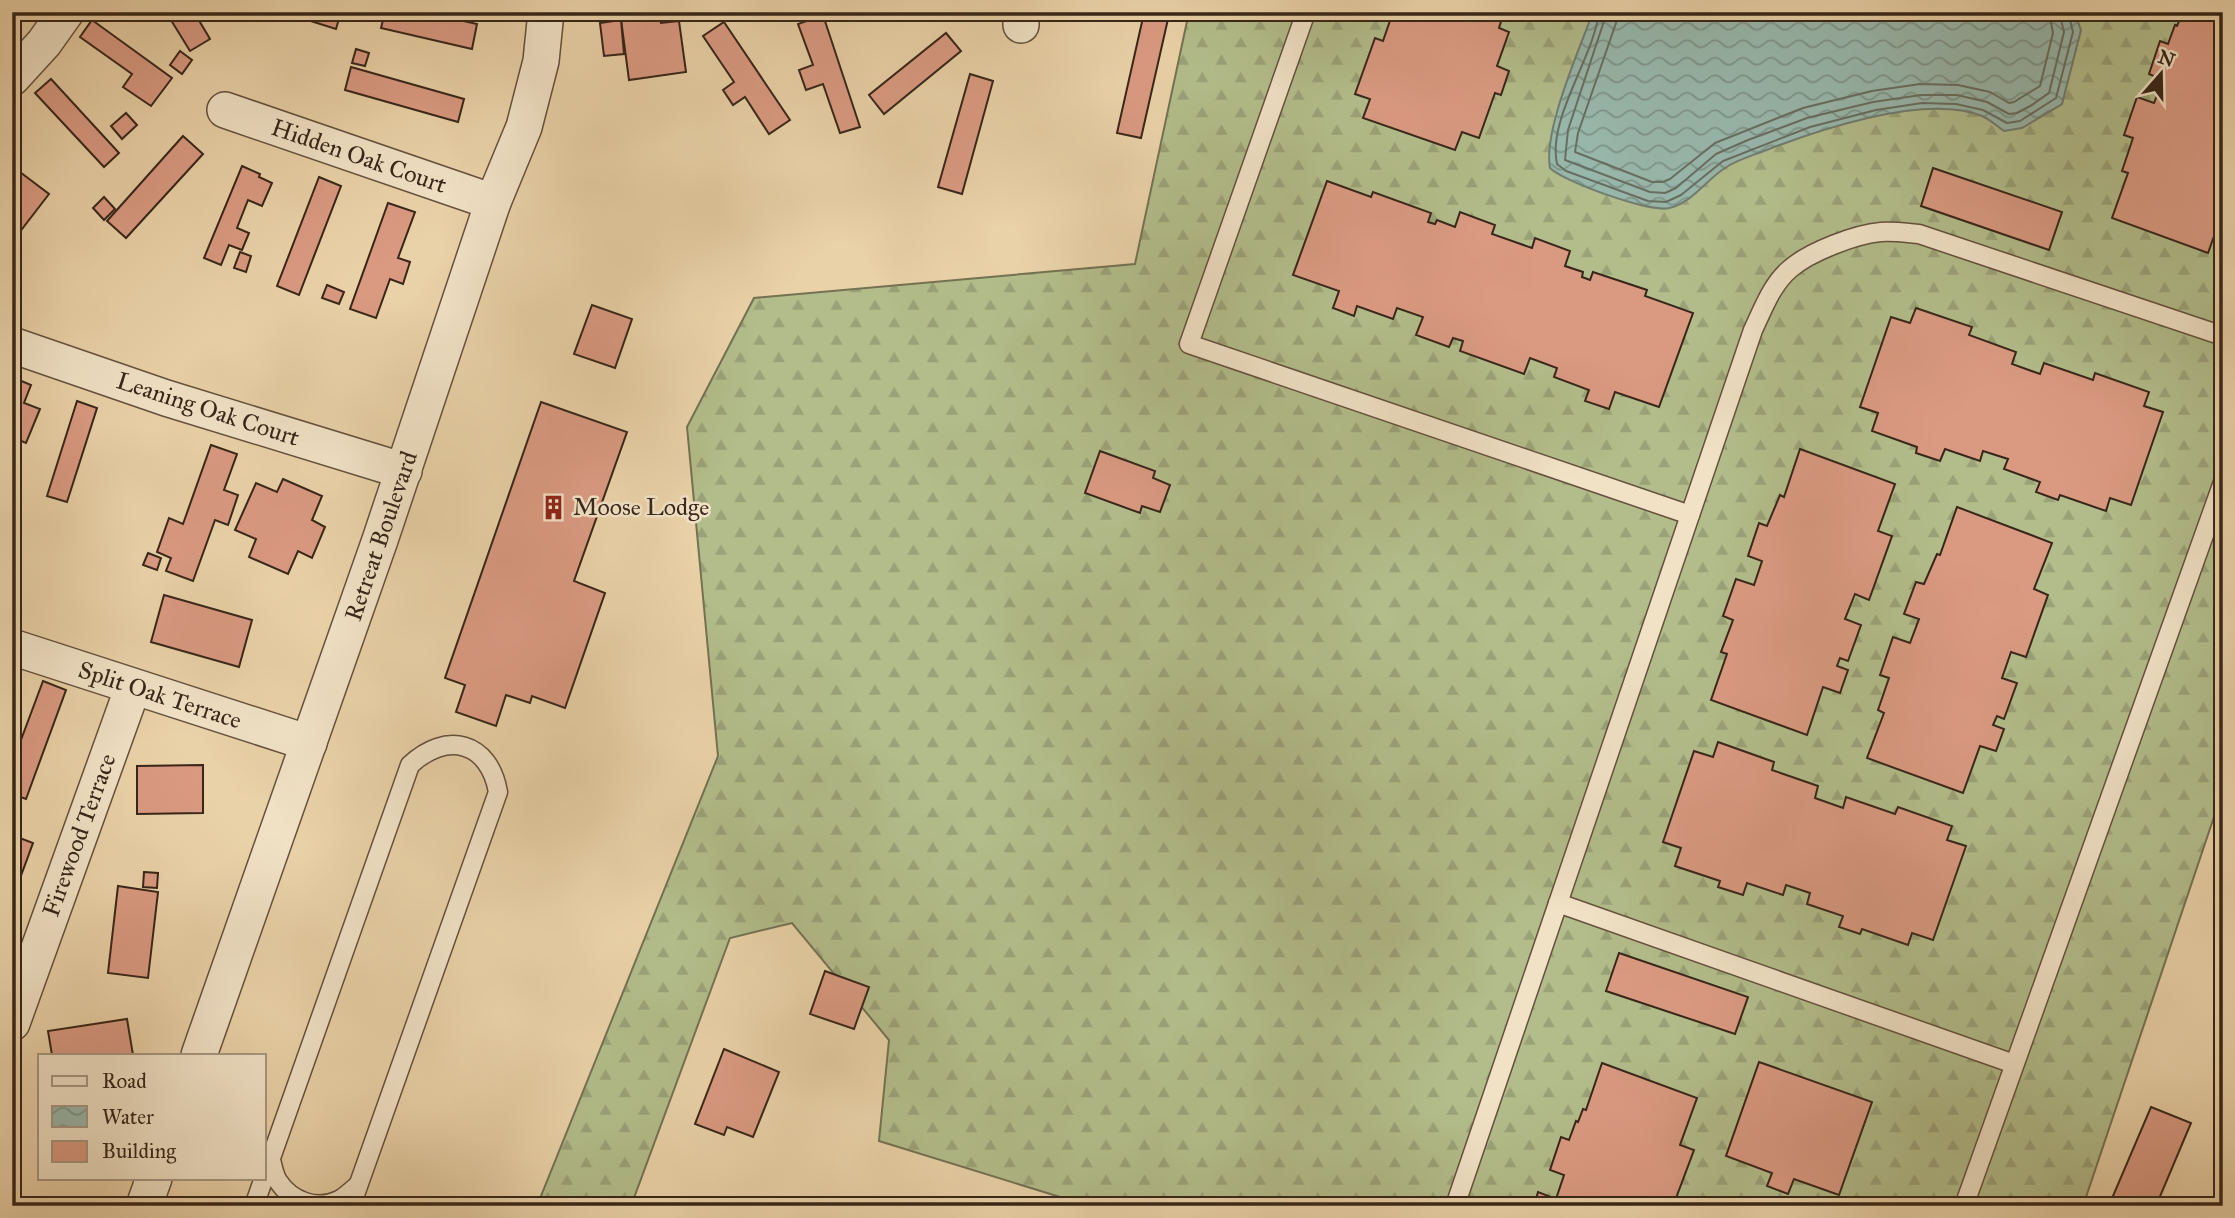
<svg xmlns="http://www.w3.org/2000/svg" width="2235" height="1218" font-family="'IM FELL Great Primer',serif">
<defs>
<pattern id="forest-firs" width="22" height="20" patternUnits="userSpaceOnUse" patternTransform="scale(1.75)"><rect width="22" height="20" fill="#b2bd8b"/><path d="M5 1l3.5 6h-7zM16 11l3.5 6h-7z" fill="#9aa277"/></pattern>
<pattern id="water-waves" width="16" height="10" patternUnits="userSpaceOnUse" patternTransform="scale(1.75)"><rect width="16" height="10" fill="#98b7ab"/><path d="M0 5q4-4 8 0t8 0" fill="none" stroke="#7d958a"/></pattern>
</defs>
<rect width="100%" height="100%" fill="#ead2a8"/>
<filter id="stains"><feTurbulence type="fractalNoise" baseFrequency=".00286" numOctaves="4"/><feColorMatrix values="0 0 0 0 .2 0 0 0 0 .09 0 0 0 0 .02 0 0 0 .5 -.17"/></filter>
<radialGradient id="worn" r=".72"><stop offset=".6" stop-color="#630" stop-opacity="0"/><stop offset="1" stop-color="#630" stop-opacity=".3"/></radialGradient>
<polygon fill="url(#forest-firs)" stroke="#747252" stroke-width="2" points="1189,12 2223,12 2223,790 2083,1206 1089,1206 879,1141 889,1040 792,923 730,938 631,1206 537,1206 718,756 687,427 754,298 1135,264"/>
<path fill="url(#water-waves)" stroke="#717d71" stroke-width="2" d="M1593 12H2074L2081 30 2062 104 2022 128 2004 131C1997 126 1989 119 1982 116 1926 94 1822 129 1769 149 1755 155 1738 159 1725 168 1706 180 1692 203 1669 208 1651 213 1564 182 1550 168 1543 131 1579 50 1593 12Z"/>
<g fill="none" stroke-linecap="round" stroke-linejoin="round">
<g stroke="#686e62" stroke-width="2">
<path d="M1599 12C1594 57 1547 119 1557 164L1566 171 1648 201 1666 202 1681 195 1723 161 1810 127 1876 110 1922 103 1956 104 1983 110 2007 123 2020 121 2056 98 2073 32 2068 12"/>
<polyline points="1607,12 1568,130 1565,160 1650,192 1665,193 1676,188 1716,154 1748,140 1807,118 1873,102 1921,95 1957,95 1987,102 2009,114 2017,113 2032,105 2049,93 2064,32 2059,12"/>
<polyline points="1618,12 1616,23 1578,133 1575,152 1652,182 1663,182 1670,179 1715,143 1803,108 1872,91 1920,84 1958,85 1990,92 2009,103 2014,102 2040,86 2053,33 2049,12"/>
</g>
</g>
<g fill="#da9a82" stroke="#372619" stroke-width="2">
<polygon points="166,12 194,12 210,39 190,51"/>
<polygon points="282,12 341,12 336,29"/>
<polygon points="385,12 423,12 477,24 472,49 381,28"/>
<polygon points="620,12 660,12 661,23 679,21 686,72 629,80"/>
<polygon points="1393,12 1504,12 1499,28 1509,32 1497,66 1509,71 1501,95 1495,93 1479,138 1462,132 1455,150 1363,118 1370,99 1355,94 1375,38 1383,41"/>
<polygon points="2186,12 2223,12 2223,211 2208,253 2112,218 2128,173 2122,171 2133,138 2124,135 2137,97 2154,103 2163,80 2149,74 2160,41 2168,44 2175,25 2177,26 2182,14 2185,15"/>
<polygon points="1144,13 1168,19 1141,138 1117,133"/>
<polygon points="823,15 860,127 840,133 823,84 806,90 799,70 813,65 798,24"/>
<polygon points="92,20 172,78 151,106 123,87 132,74 80,37"/>
<polygon points="621,20 624,54 604,56 600,23"/>
<polygon points="724,22 790,120 769,134 745,97 733,105 723,90 734,82 703,36"/>
<polygon points="946,33 961,51 884,114 869,95"/>
<polygon points="356,49 369,53 365,66 352,63"/>
<polygon points="180,51 192,60 182,74 170,65"/>
<polygon points="351,67 464,99 458,122 345,90"/>
<polygon points="970,74 993,81 962,194 938,187"/>
<polygon points="51,79 119,153 104,167 35,93"/>
<polygon points="126,113 137,125 122,139 111,126"/>
<polygon points="183,136 203,154 126,238 107,221"/>
<polygon points="12,166 49,194 12,242"/>
<polygon points="242,166 260,174 259,177 272,183 262,206 248,200 237,228 249,233 242,250 229,245 221,265 204,258"/>
<polygon points="1933,168 2062,212 2049,250 1921,206"/>
<polygon points="319,177 341,186 299,295 277,286"/>
<polygon points="1327,181 1371,197 1373,192 1431,213 1428,222 1435,224 1437,220 1455,227 1460,212 1495,225 1492,234 1532,248 1535,238 1570,251 1565,266 1583,272 1582,277 1590,280 1593,272 1647,290 1645,296 1693,313 1659,407 1615,392 1609,409 1585,401 1589,390 1554,377 1557,368 1530,358 1524,374 1460,351 1463,341 1453,338 1449,347 1416,335 1423,317 1397,308 1393,319 1357,306 1354,316 1333,308 1339,291 1293,275"/>
<polygon points="104,197 115,209 104,220 93,208"/>
<polygon points="388,203 415,212 398,258 410,262 403,284 390,279 376,318 350,309"/>
<polygon points="240,252 251,256 246,272 234,268"/>
<polygon points="327,285 344,292 339,304 322,298"/>
<polygon points="592,305 632,319 615,368 574,354"/>
<polygon points="1916,308 1972,327 1969,335 2016,352 2012,364 2040,374 2044,363 2093,380 2095,373 2149,392 2144,406 2163,412 2131,505 2110,498 2106,511 2060,495 2058,500 2036,492 2040,482 2004,469 2008,459 1983,451 1980,461 1945,449 1940,461 1916,453 1917,447 1872,431 1878,413 1860,407 1891,317 1910,323"/>
<polygon points="12,377 31,385 24,403 40,409 26,443 12,437"/>
<polygon points="77,401 97,408 67,502 47,496"/>
<polygon points="541,402 627,432 574,581 605,593 565,708 532,696 530,703 506,695 496,726 456,712 465,685 445,678"/>
<polygon points="211,445 237,454 224,490 238,495 228,525 215,520 193,581 166,571 171,558 157,552 169,518 183,524"/>
<polygon points="1800,449 1895,484 1878,531 1892,536 1869,600 1855,594 1845,619 1861,625 1848,661 1840,658 1837,666 1848,670 1840,693 1823,687 1807,735 1711,700 1727,654 1721,652 1733,620 1723,616 1736,579 1754,585 1762,561 1748,556 1759,523 1767,526 1780,495 1784,497"/>
<polygon points="1100,451 1155,471 1153,478 1170,485 1160,512 1142,506 1140,513 1085,493"/>
<polygon points="283,479 322,496 312,520 325,527 312,558 298,551 288,574 249,557 256,539 235,530 256,483 277,492"/>
<polygon points="1957,507 2052,543 2034,589 2048,595 2026,657 2011,652 2002,678 2017,683 2004,719 1997,716 1993,725 2004,729 1996,751 1980,746 1963,793 1867,758 1884,713 1878,710 1889,678 1880,675 1893,637 1910,643 1919,619 1904,614 1916,582 1924,584 1937,554 1940,555"/>
<polygon points="148,553 161,558 157,570 143,565"/>
<polygon points="164,595 252,620 239,667 151,642"/>
<polygon points="43,681 66,690 26,799 12,794 12,764"/>
<polygon points="1718,742 1774,762 1772,770 1818,786 1815,798 1843,808 1846,797 1895,814 1898,807 1952,826 1947,840 1966,846 1933,940 1912,933 1908,945 1862,929 1860,934 1839,927 1843,916 1807,904 1810,893 1786,885 1783,895 1747,883 1743,895 1718,887 1720,881 1675,866 1681,848 1663,842 1694,751 1713,757"/>
<polygon points="203,765 203,813 137,814 137,766"/>
<polygon points="12,835 33,843 19,881 12,879"/>
<polygon points="144,872 158,873 157,888 143,887"/>
<polygon points="118,886 158,892 148,978 108,973"/>
<polygon points="1619,953 1748,997 1735,1034 1606,991"/>
<polygon points="825,971 869,987 854,1029 810,1014"/>
<polygon points="127,1019 133,1055 52,1055 48,1031"/>
<polygon points="724,1049 779,1072 753,1137 727,1127 724,1135 695,1124"/>
<polygon points="1759,1062 1872,1102 1839,1195 1794,1179 1788,1194 1767,1186 1772,1173 1726,1156"/>
<polygon points="1602,1063 1697,1098 1680,1145 1694,1150 1673,1206 1534,1206 1538,1192 1556,1199 1564,1175 1550,1170 1561,1137 1569,1140 1576,1121 1578,1122 1583,1109 1586,1110"/>
<polygon points="2151,1107 2191,1123 2156,1206 2116,1206 2110,1203"/>
</g>
<g fill="none" stroke-linecap="round" stroke-linejoin="round">
<defs>
<g id="service">
<polyline points="1306,12 1189,344 1690,515"/>
<polyline points="1558,903 2014,1064"/>
<path d="M271 1160C273 1167 274 1175 278 1181 291 1201 317 1211 339 1200 345 1197 351 1191 357 1186"/>
<path d="M254 1206 410 765C446 731 489 741 498 792L351 1206"/>
<path d="M1455 1206 1753 330C1763 309 1772 284 1790 269 1809 252 1856 234 1881 232 1893 231 1907 233 1919 234L2223 336"/>
<polyline points="1964,1206 2223,482"/>
</g>
<g id="minor">
<polyline points="1021,25 1021,12"/>
<polyline points="12,78 44,43 66,12"/>
<polyline points="225,110 493,202"/>
<polyline points="12,345 166,398 404,471"/>
<polyline points="12,647 309,743"/>
<polyline points="12,1023 133,687"/>
<polyline points="199,1055 380,540 493,202 524,127 541,61 546,12"/>
<polyline points="144,1206 154,1178"/>
</g>
</defs>
<use href="#service" stroke="#64513d" stroke-width="21"/>
<use href="#minor" stroke="#64513d" stroke-width="38"/>
<use href="#service" stroke="#f1e2c6" stroke-width="18"/>
<use href="#minor" stroke="#f1e2c6" stroke-width="35"/>
</g>
<defs>
<symbol id="building-bare" viewBox="-9 -9 18 18"><path d="M-4-6H4V6H1V3H-1V6H-4ZM-2.5-4.3h1.7v1.8h-1.7ZM.8-4.3h1.7v1.8H.8ZM-2.5-1h1.7V.8h-1.7ZM.8-1h1.7V.8H.8Z" fill="#8f2418" stroke="#f1e2c6" stroke-width="2.5" paint-order="stroke"/></symbol>
</defs>
<g fill-rule="evenodd">
<use href="#building-bare" x="536" y="490" width="35" height="35"/>
</g>
<g text-anchor="middle" dominant-baseline="central" stroke-width="5" stroke-linejoin="round" paint-order="stroke">
<g font-size="24" fill="#372619" stroke="#f1e2c6">
<text transform="translate(359 156) rotate(19)">Hidden Oak Court</text>
<text transform="translate(208 409) rotate(18)">Leaning Oak Court</text>
<text transform="translate(381 536) rotate(-71)">Retreat Boulevard</text>
<text transform="translate(160 695) rotate(18)">Split Oak Terrace</text>
<text transform="translate(79 835) rotate(-70)">Firewood Terrace</text>
</g>
<g font-size="24" fill="#372619" stroke="#f1e2c6" text-anchor="start">
<text x="573" y="507">Moose Lodge</text>
</g>
</g>
<rect width="2235" height="1218" fill="none" stroke="#ead2a8" stroke-width="42"/>
<rect x="14" y="14" width="2207" height="1190" fill="none" stroke="#372619" stroke-width="3.5"/>
<rect x="21" y="21" width="2193" height="1176" fill="none" stroke="#372619" stroke-width="2"/>
<rect x="38" y="1054" width="228" height="126" fill="#f1e2c6" stroke="#a79781" stroke-width="2"/>
<rect x="52" y="1076" width="35" height="10" fill="#f1e2c6" stroke="#a79781" stroke-width="2"/>
<text x="102" y="1088" font-size="21" fill="#372619">Road</text>
<rect x="52" y="1106" width="35" height="21" fill="url(#water-waves)" stroke="#a79781" stroke-width="2"/>
<text x="102" y="1124" font-size="21" fill="#372619">Water</text>
<rect x="52" y="1141" width="35" height="21" fill="#da9a82" stroke="#a79781" stroke-width="2"/>
<text x="102" y="1158" font-size="21" fill="#372619">Building</text>
<g transform="translate(2161 74) rotate(20)" stroke="#f1e2c6" stroke-width="5" paint-order="stroke">
<path d="M0-5L12 26L0 18L-12 26Z" fill="#372619"/>
<text y="-10" font-size="19" font-weight="bold" text-anchor="middle" fill="#372619">N</text>
</g>
<rect width="100%" height="100%" filter="url(#stains)"/>
<rect width="100%" height="100%" fill="url(#worn)"/>
</svg>
